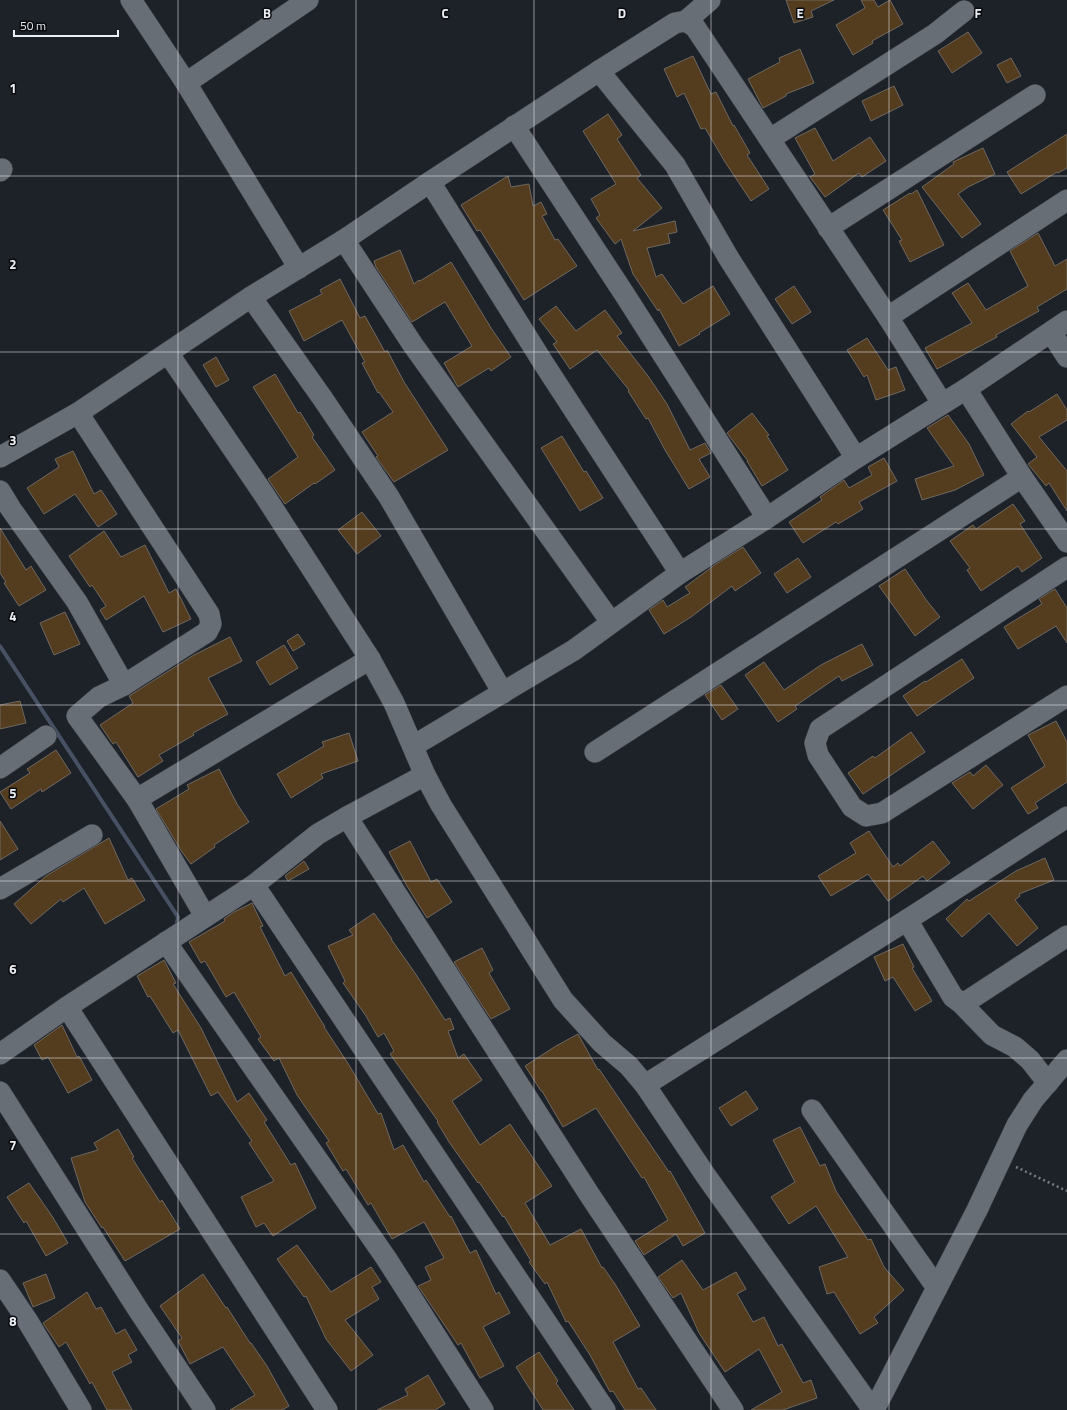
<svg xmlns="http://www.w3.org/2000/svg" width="1067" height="1410" font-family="'Titillium Web',sans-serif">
<rect width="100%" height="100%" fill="#1d2229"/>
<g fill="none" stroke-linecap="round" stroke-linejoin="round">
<polyline stroke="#485163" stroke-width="4" points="0,646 178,917 176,928"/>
</g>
<g fill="#543c1f" stroke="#6f6860">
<polygon points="786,0 834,0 811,11 813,17 794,23"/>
<polygon points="861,0 874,0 878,7 890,0 903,24 872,41 873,43 853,55 836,25 865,8"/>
<polygon points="968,32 982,53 952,73 938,51"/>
<polygon points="800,49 814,83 786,94 786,96 763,108 748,79 780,62 779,58"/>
<polygon points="693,56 711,94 716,92 733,126 734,125 750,153 747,155 769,189 751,201 725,162 705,128 701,129 684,93 677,97 664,69"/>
<polygon points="1011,58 1021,76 1007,83 997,65"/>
<polygon points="894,86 903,105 871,121 862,101"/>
<polygon points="608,114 622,135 617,139 641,175 637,178 662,208 633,231 675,221 677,232 668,234 670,243 647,248 656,277 662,274 683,304 713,286 730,314 699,333 700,334 679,346 659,309 658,311 633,274 621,239 615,244 596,218 600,215 591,199 616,184 583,131"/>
<polygon points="815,128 833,161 870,137 886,161 862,177 859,173 825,197 810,177 815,174 795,138"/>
<polygon points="1067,134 1067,168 1058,173 1057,172 1021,194 1007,172"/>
<polygon points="983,148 995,174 968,187 958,194 981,224 962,238 922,187 954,164 953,162"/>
<polygon points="508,176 511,187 529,184 533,206 541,202 547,214 542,216 555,240 558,239 577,266 524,300 480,230 477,231 461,205"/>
<polygon points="917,190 944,245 910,262 899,241 902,240 883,210 910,193 911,194"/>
<polygon points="1038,233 1055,266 1067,259 1067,289 1037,307 1039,311 996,335 997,337 937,369 925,348 972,323 952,293 968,283 986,310 1028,286 1010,251"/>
<polygon points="400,250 414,284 419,280 420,281 451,262 491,328 511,357 491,371 489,368 458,387 444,363 472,346 445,302 412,322 376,267 374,261"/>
<polygon points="340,279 360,318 365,316 385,352 387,350 404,382 448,450 394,482 376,457 378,456 362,432 393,412 379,392 378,393 362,363 365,362 342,320 304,341 289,311 322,294 320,290"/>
<polygon points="794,286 811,312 792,324 775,299"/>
<polygon points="556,306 576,331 605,310 622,333 617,336 648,376 667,404 690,450 705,443 711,453 699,459 710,477 689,489 665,450 648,418 646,419 628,391 629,390 597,350 570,369 553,344 557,342 539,319"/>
<polygon points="867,338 888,370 896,367 905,390 876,400 867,375 864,377 847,350"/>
<polygon points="216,357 229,380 216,387 203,365"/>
<polygon points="275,374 298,413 300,412 314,435 312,437 335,470 315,484 314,483 285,504 268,479 298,457 253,387"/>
<polygon points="1057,394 1067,410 1067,420 1039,437 1067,471 1067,511 1049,483 1046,486 1028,464 1037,457 1011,424 1028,411 1029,412"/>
<polygon points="752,413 769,435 767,436 788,470 762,486 747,461 748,461 727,433"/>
<polygon points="948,415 969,444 984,475 955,490 922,500 915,479 954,466 927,428"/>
<polygon points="562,436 584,472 586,471 603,498 580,511 541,448"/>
<polygon points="73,451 94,494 101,490 117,514 98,527 75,494 44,514 27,488 59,467 55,459"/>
<polygon points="884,458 897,481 859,502 863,509 838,524 836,522 803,543 789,522 822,500 820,497 844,480 849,488 872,475 868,467"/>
<polygon points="1013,504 1025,521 1020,524 1042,558 1022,572 1018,566 981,591 967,570 970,568 950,541 973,525 976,529"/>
<polygon points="362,512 381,536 357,554 338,530"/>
<polygon points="0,528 26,570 31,566 46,590 19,606 4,583 6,582 0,573"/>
<polygon points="104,531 121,557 145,545 169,593 176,589 191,619 163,632 144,596 106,620 100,610 106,606 92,585 90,587 69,556"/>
<polygon points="743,547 761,573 735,591 732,586 691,617 664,634 649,610 663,600 667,607 690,593 685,587 716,564"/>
<polygon points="798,558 811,577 787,593 774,574"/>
<polygon points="905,569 927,601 940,617 915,636 879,586"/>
<polygon points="1055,589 1067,608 1067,643 1056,626 1018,649 1004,627 1042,604 1039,599"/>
<polygon points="65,612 80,644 54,655 40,623"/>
<polygon points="298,634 305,644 293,651 287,641"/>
<polygon points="230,637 242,661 208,678 228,714 193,733 194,735 159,755 163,761 138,777 116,742 113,744 100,725 133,703 129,696 194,655"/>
<polygon points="862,644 873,665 842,681 839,676 795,706 797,709 778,722 745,675 764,662 784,690 821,665"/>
<polygon points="284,645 298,668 270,685 256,662"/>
<polygon points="962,659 974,678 917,716 903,696 925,681 926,682"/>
<polygon points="721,685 738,709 722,720 705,695"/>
<polygon points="20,701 26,723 0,729 0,705"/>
<polygon points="1056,721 1067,742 1067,782 1035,803 1038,808 1028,814 1011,788 1045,766 1028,735"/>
<polygon points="911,732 925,752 863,794 848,773 873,756 875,758"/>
<polygon points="349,733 358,761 321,774 323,778 291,798 277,774 324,746 322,742"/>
<polygon points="56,750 71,773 42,792 41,789 11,809 0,792 30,773 27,769"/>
<polygon points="986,765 1003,785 973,809 952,783 970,772 973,776"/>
<polygon points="219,769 237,804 249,822 214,845 215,847 191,864 182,852 156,809 189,789 187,785"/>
<polygon points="0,821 18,849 0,860"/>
<polygon points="869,831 893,867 898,863 900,866 933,841 950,863 927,881 923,876 888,901 868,874 831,896 818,876 856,853 850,843"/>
<polygon points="109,838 128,880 132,878 145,900 105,924 84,888 63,902 61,899 31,924 14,904 46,876"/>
<polygon points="410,841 431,882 437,879 452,902 427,918 407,886 389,852"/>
<polygon points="1045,858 1054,880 1019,894 1020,896 1015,900 1038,928 1017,946 989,913 962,937 946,919 967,899 969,901 1016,871"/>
<polygon points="304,861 309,869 288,881 285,876"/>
<polygon points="252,903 263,926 260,927 285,976 291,972 325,1027 324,1027 349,1065 378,1114 381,1113 394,1150 403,1145 424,1182 426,1180 450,1217 451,1216 470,1253 476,1250 496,1294 499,1292 510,1313 483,1327 504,1366 480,1378 461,1343 458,1345 418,1286 431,1280 425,1267 444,1258 424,1222 392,1239 371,1203 368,1205 346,1169 343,1171 326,1143 329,1141 297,1095 279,1058 274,1061 258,1039 261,1037 234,992 226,997 205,961 201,963 189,942 225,921 224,919 234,912"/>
<polygon points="374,913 392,939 391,939 415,973 445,1020 450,1018 454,1029 448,1031 458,1058 464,1054 482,1080 452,1101 480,1145 510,1124 552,1186 525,1203 550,1245 581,1229 602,1268 603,1267 615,1284 640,1326 613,1342 638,1389 641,1388 656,1410 625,1410 613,1391 610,1392 590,1355 568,1321 566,1322 547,1282 545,1284 529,1262 531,1261 504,1216 503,1217 479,1182 478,1183 449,1142 437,1122 438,1121 390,1054 394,1051 384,1033 378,1037 366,1016 343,983 345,981 328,946 353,935 349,930"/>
<polygon points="903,944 914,967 912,968 932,1001 915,1011 893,977 885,981 874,957"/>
<polygon points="482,948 493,970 489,973 510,1009 491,1019 454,962"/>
<polygon points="164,960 176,983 173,984 201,1028 237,1102 249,1093 267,1120 264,1122 291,1165 295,1163 316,1208 273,1236 264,1223 256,1227 241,1197 274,1181 249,1143 252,1141 218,1092 211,1096 178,1030 173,1033 150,996 148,997 137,976"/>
<polygon points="62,1025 77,1057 79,1056 92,1080 68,1093 48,1057 42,1060 34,1045"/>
<polygon points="578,1034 598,1070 599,1069 620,1100 669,1172 670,1171 705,1233 683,1246 676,1234 644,1255 635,1241 668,1220 644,1177 642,1178 596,1108 563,1127 542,1091 541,1091 525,1066 556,1046"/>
<polygon points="746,1091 758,1109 731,1126 719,1108"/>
<polygon points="800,1127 820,1166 825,1164 836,1191 868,1240 871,1239 884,1267 904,1290 874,1317 878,1323 860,1334 834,1292 827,1294 819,1267 848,1257 816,1206 789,1224 771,1197 795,1182 773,1140"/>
<polygon points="118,1129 134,1157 132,1158 160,1202 162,1200 180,1229 125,1261 103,1227 102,1228 85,1202 71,1158 98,1150 94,1143"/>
<polygon points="29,1183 52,1216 68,1243 46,1256 26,1221 24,1223 7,1197"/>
<polygon points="297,1245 331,1292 371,1267 381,1282 372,1287 379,1299 345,1320 373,1355 351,1371 326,1339 306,1296 304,1297 277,1259"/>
<polygon points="682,1260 703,1290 736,1272 746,1289 737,1294 753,1322 764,1317 778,1346 782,1344 803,1383 811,1380 817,1398 783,1410 751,1410 782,1392 759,1349 725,1372 699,1333 681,1293 673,1298 658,1277"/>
<polygon points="46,1274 55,1298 33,1307 23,1283"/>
<polygon points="203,1274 226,1308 227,1307 250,1343 251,1343 267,1366 289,1406 282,1410 230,1410 255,1395 223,1347 190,1364 178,1341 182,1338 160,1306"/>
<polygon points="87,1292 96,1309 101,1307 116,1334 125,1329 137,1350 128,1355 132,1362 112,1372 132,1410 107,1410 92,1382 90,1384 66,1342 59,1347 43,1323"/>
<polygon points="539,1352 558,1381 556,1383 574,1410 543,1410 516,1367"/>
<polygon points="428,1375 445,1404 435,1410 377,1410 408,1395 405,1389"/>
</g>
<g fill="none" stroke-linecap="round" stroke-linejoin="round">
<defs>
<g id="minor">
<polyline points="131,0 186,83 299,268"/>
<polyline points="686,21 710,0"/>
<polyline points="599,71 675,165 728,257 856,458"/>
<polyline points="186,83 308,0"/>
<polyline points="514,126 625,295 767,518"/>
<polyline points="770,139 935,34 964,11"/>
<polyline points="0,171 2,169"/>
<polyline points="430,182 544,364 680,573"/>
<polyline points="828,228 1035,95"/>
<polyline points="344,240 413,345 611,622"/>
<polyline points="251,297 323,399 389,497 503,693"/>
<polyline points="888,317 1067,200"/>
<polyline points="1051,332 1067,357"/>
<polyline points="168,353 265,496 370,659 394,703 425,775"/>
<polyline points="966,389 1022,477 1067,542"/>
<polyline points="78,413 209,614 211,624 207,632 124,685 99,697 77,716 137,799 205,916"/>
<polyline points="0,457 78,413 251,297 344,240 430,182 599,71 675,23 686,21 695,27 888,317 942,403"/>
<polyline points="0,491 11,509 77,602 124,685"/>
<polyline points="1067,567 820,729 815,743 818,755 852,807 866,816 882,813 1067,696"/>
<polyline points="413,746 574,650 680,573 767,518 856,458 966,389 1067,321"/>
<polyline points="595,752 1022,477"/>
<polyline points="0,768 46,736"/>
<polyline points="137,799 370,659"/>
<polyline points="347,817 425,775 441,805 563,1000 602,1043 629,1066 645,1085 706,1176 873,1410"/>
<polyline points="254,885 605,1410"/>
<polyline points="0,889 92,835"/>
<polyline points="907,920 953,997 961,1003 992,1035 1015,1047 1030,1060 1048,1083"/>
<polyline points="166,942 386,1258 483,1410"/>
<polyline points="961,1003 969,1000 1067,936"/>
<polyline points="67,1007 327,1410"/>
<polyline points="0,1054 67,1007 254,885 318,834 347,817 589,1194 733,1410"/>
<polyline points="645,1085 907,920 1067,817"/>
<polyline points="0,1092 137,1308 205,1410"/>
<polyline points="812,1110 937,1288"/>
<polyline points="0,1280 27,1320 81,1410"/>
<polyline points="874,1410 977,1210 1017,1125 1033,1100 1067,1060"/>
</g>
</defs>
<use href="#minor" stroke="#393d43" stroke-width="22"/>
<polyline stroke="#777b81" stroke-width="2.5" stroke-dasharray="2 3" stroke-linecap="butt" points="1016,1167 1067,1191"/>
<use href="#minor" stroke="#686e76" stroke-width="21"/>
</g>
<path fill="none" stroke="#eceff4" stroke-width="1" stroke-opacity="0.55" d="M178 0V1410M356 0V1410M534 0V1410M711 0V1410M889 0V1410M0 176H1067M0 352H1067M0 529H1067M0 705H1067M0 881H1067M0 1058H1067M0 1234H1067"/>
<g font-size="13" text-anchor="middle" font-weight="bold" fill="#eceff4" stroke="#090b0e" stroke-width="3" stroke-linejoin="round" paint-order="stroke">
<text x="267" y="18">B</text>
<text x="445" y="18">C</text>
<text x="622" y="18">D</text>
<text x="800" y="18">E</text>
<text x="978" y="18">F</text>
<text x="13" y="93">1</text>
<text x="13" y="269">2</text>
<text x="13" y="445">3</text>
<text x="13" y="621">4</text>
<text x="13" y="798">5</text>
<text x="13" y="974">6</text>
<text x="13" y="1150">7</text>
<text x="13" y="1326">8</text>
</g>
<path d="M14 30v6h104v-6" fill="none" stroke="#eceff4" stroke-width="2"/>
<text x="20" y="30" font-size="12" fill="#eceff4" stroke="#090b0e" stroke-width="3" paint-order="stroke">50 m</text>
</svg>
